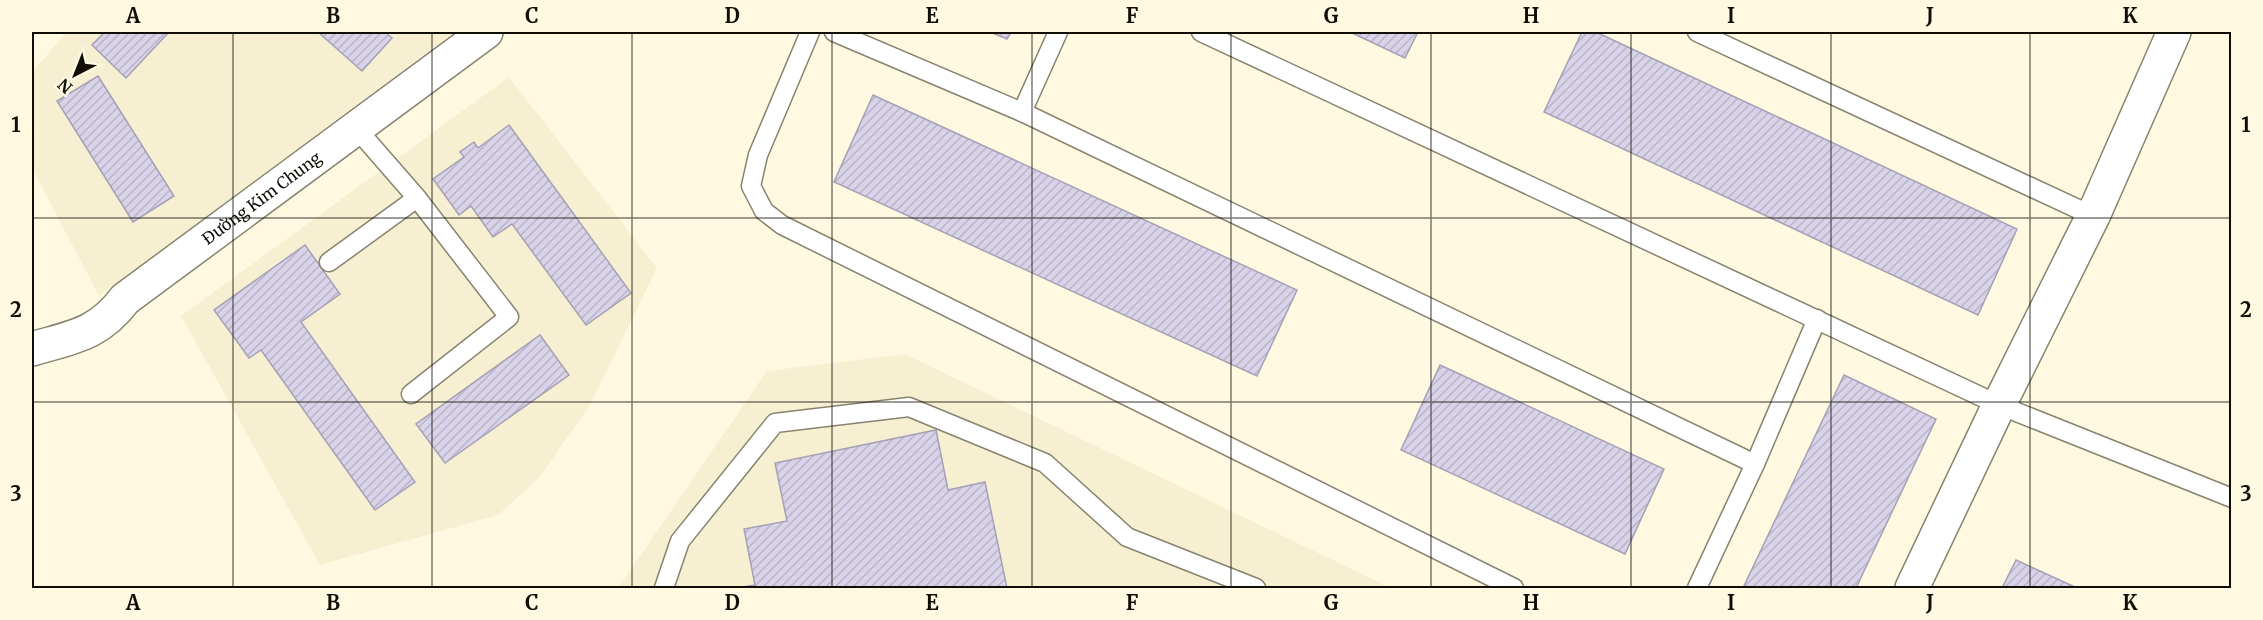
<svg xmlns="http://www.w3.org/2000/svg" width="2263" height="620" font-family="Merriweather,serif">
<defs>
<pattern id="building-hatch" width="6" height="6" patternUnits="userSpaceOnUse" patternTransform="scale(1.5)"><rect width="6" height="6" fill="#d9d3e9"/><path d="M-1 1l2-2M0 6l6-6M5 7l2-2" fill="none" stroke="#b9b4c6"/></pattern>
</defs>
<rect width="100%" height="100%" fill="#fff9e2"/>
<g fill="#f7efd1">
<polygon points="67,32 454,32 99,296 32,168 32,72"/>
<polygon points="509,77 657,268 590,405 539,478 498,515 320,565 181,316"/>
<polygon points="905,354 1391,588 618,588 767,371"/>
</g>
<g fill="url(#building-hatch)" stroke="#a6a0b5" stroke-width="1.5">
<polygon points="105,32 169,32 126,78 92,45"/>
<polygon points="318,32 385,32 392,38 362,71"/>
<polygon points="990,32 1011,32 1007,39"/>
<polygon points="1350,32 1418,32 1405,58"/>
<polygon points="1582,32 1596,32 2017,229 1978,315 1544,112"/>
<polygon points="98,76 174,196 133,222 57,101"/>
<polygon points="873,95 1297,290 1257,376 834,182"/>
<polygon points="509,125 631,293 586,325 512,224 493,237 471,206 459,215 433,179 464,157 460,152 474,142 478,148"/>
<polygon points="305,245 340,294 301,322 415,482 375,510 261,350 249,358 214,310"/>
<polygon points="540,335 569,375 445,463 416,424"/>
<polygon points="1440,365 1664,469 1625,554 1401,450"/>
<polygon points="1844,375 1936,419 1856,588 1743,588"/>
<polygon points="936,430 948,490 985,482 1007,588 736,588 755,585 744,529 787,521 775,463"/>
<polygon points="2016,560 2077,588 2002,588"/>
</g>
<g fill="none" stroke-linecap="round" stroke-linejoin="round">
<defs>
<g id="service">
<polyline points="810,32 758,155 751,186 764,211 782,225 1514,588"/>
<polyline points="834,32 1022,112 1755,464"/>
<polyline points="1201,32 1999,405 2232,498"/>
<polyline points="1697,32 2093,216"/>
<polyline points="1022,112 1058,32"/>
<polyline points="356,128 417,198 509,317 411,394"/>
<polyline points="329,262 417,198"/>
<polyline points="664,588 680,541 775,423 909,407 1045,463 1127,537 1256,588"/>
<polyline points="1697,588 1755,464 1817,319"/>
</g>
<g id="minor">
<path id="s1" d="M32 349C72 337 98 335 125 299L486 32"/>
<polyline points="1912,588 1999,405 2093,216 2174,32"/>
</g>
</defs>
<use href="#service" stroke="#88836f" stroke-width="21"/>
<use href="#minor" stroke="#88836f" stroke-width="36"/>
<use href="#service" stroke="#fff" stroke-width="18"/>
<use href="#minor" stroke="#fff" stroke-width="33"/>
</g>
<path fill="none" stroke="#0f0d06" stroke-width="1.5" stroke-opacity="0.55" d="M233 32V588M432 32V588M632 32V588M832 32V588M1032 32V588M1231 32V588M1431 32V588M1631 32V588M1831 32V588M2030 32V588M32 218H2232M32 402H2232"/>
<g text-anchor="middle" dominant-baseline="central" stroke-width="5" stroke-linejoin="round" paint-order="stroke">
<g font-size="16" fill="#0f0d06" stroke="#fff9e2">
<text stroke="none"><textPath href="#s1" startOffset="278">Đường Kim Chung</textPath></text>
</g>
</g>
<rect width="2263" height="620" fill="none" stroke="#fff9e2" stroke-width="66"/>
<g transform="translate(75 75) rotate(222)" stroke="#fff9e2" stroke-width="4.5" paint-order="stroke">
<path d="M0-4.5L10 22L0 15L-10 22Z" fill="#0f0d06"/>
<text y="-9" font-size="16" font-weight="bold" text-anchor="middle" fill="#0f0d06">N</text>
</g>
<rect x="33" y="33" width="2197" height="554" fill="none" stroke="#0f0d06" stroke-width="2"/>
<g font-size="20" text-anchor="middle" font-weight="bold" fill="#0f0d06">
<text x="133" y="23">A</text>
<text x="333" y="23">B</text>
<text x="532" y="23">C</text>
<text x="732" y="23">D</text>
<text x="932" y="23">E</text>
<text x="1132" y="23">F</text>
<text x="1331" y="23">G</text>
<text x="1531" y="23">H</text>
<text x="1731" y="23">I</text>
<text x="1930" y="23">J</text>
<text x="2130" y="23">K</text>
<text x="16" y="132">1</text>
<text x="2246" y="132">1</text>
<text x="16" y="317">2</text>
<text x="2246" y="317">2</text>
<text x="16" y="501">3</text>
<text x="2246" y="501">3</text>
<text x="133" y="610">A</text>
<text x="333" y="610">B</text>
<text x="532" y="610">C</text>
<text x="732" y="610">D</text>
<text x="932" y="610">E</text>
<text x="1132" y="610">F</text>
<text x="1331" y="610">G</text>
<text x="1531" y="610">H</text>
<text x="1731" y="610">I</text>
<text x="1930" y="610">J</text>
<text x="2130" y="610">K</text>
</g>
</svg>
